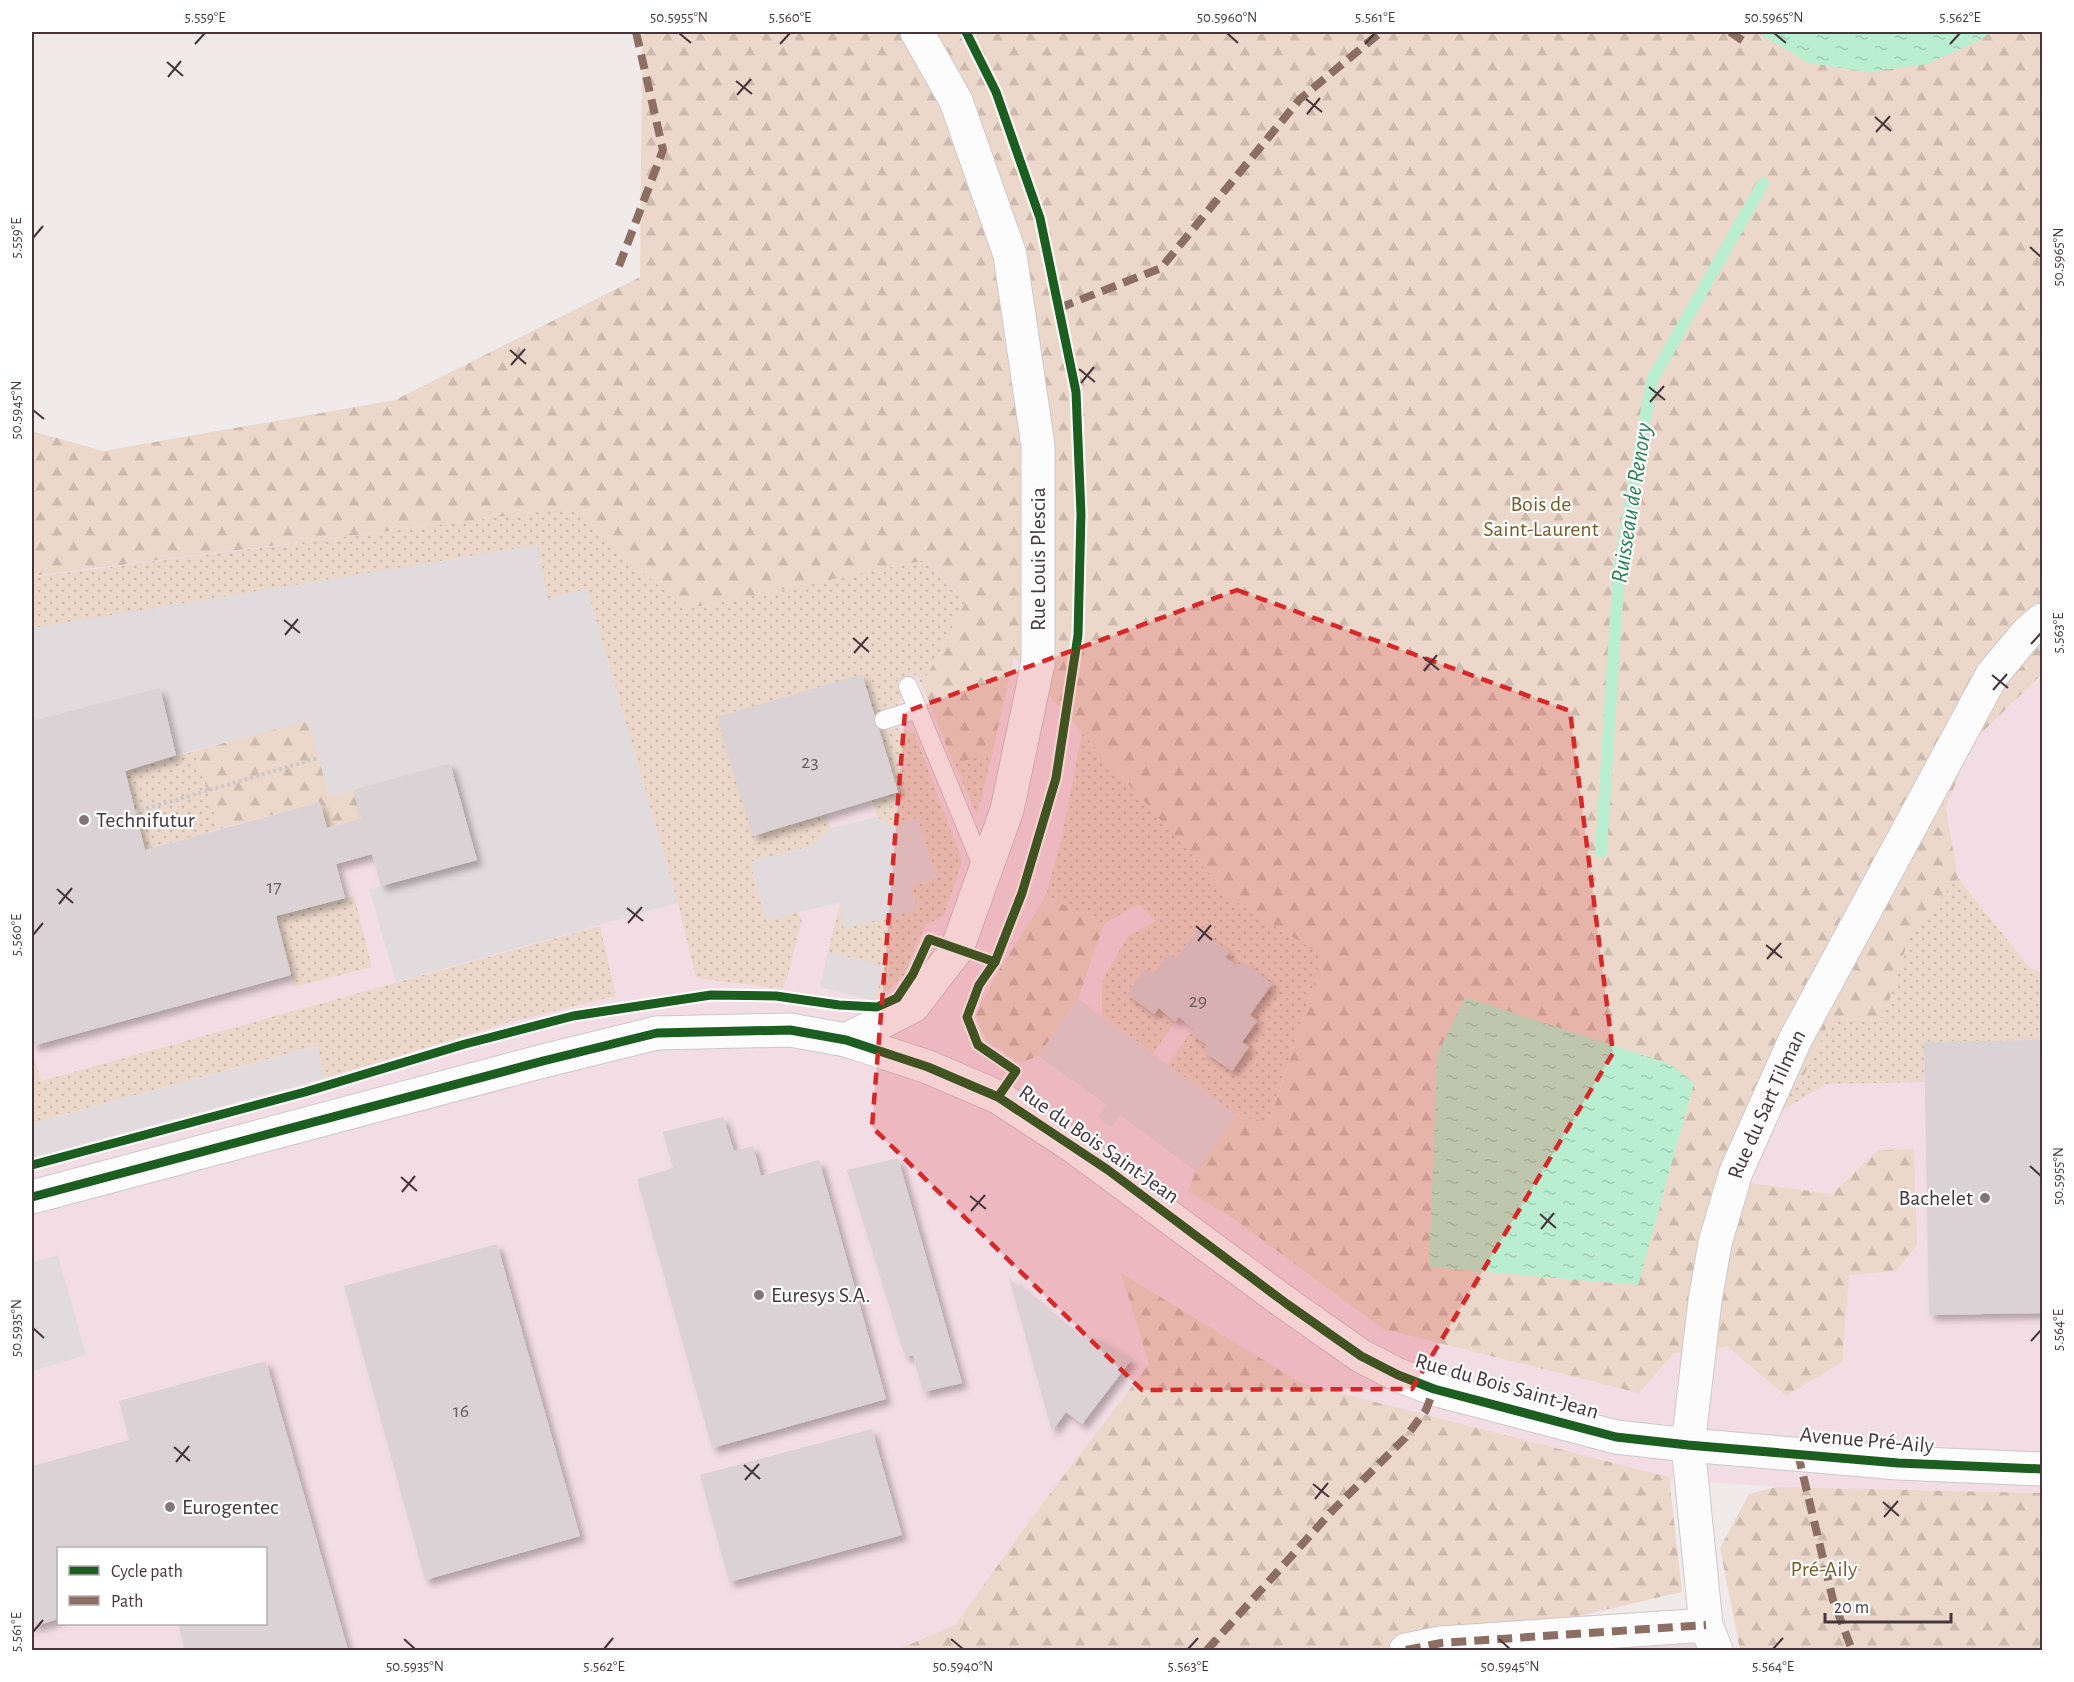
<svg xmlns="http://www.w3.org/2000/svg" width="2074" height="1682" font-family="'Alegreya Sans',sans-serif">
<defs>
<pattern id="grass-dots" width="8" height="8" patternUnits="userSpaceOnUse" patternTransform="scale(1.5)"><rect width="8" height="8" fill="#ecd8ca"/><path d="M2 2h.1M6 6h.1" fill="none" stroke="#ccbaae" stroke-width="1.8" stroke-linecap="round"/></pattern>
<pattern id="forest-firs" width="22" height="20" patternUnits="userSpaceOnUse" patternTransform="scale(1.5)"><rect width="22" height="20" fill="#ecd8ca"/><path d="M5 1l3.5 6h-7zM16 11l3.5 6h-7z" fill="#ccbaae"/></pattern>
<pattern id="water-ripples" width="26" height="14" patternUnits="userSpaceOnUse" patternTransform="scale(1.5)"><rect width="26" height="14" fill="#baeed0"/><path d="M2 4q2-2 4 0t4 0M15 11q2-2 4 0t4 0" fill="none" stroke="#a1cdb4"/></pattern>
<filter id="shadow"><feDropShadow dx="5.5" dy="5.5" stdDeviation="3" flood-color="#0004"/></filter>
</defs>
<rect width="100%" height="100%" fill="#f0eaeb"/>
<polygon fill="#e6dadd" points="1706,1625 1716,1650 1601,1650"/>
<path fill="#f3dde5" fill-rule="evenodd" d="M1038 446 1732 1214 1756 1169 1790 1087 1953 847 1946 808 1972 742 2042 674V1493L1776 1487 1692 1481 1673 1477 1647 1600 1457 1650H32V576ZM58 1548H266V1624H58Z"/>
<g fill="url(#grass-dots)">
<polygon points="569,508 686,609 926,560 965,603 922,685 916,675 897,681 902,696 897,707 874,715 826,814 830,828 815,845 750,862 767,921 797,912 802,919 786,982 781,989 696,978 678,903 587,589 548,599 32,628 32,577"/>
<polygon points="895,728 914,732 962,861 944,916 925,925 904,975 875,1001 883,966 828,952 840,903 844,928 918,909 889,826 877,817 872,800 898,792 879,731"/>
<polygon points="1082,733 1232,899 1323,956 1268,1124 1237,1115 1168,1065 1190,1033 1207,1045 1203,1051 1232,1071 1249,1047 1242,1042 1257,1021 1250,1015 1272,984 1243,961 1238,967 1225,957 1229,951 1197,929 1176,959 1168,954 1153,974 1144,969 1127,993 1154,1014 1159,1008 1175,1022 1153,1053 1102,1016 1102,981 1127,937 1156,921 1138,904 1104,924 1046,896 1062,836"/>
<polygon points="993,750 977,815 954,763"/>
<polygon points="195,751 219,829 145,850 125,771"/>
<polygon points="1958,878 2030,968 2042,972 2042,1053 2038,1040 1924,1042 1924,1082 1825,1084 1779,1113 1790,1087 1803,1077 1830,1021 1884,1017 1910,934"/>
<polygon points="354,896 372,967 294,987 276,916"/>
<polygon points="600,926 616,996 510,1022 325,1078 316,1046 32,1123 32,1060 35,1059 41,1081"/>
</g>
<g fill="url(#forest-firs)">
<polygon points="642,32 2042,32 2042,674 1972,742 1946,808 1958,878 1910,934 1884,1017 1830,1021 1803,1077 1790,1087 1750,1183 1832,1194 1878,1150 1914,1149 1917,1244 1897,1271 1849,1275 1842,1362 1786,1396 1727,1346 1673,1354 1639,1393 1383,1329 1234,1219 1188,1191 1196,1171 1237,1115 1269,1123 1323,956 1232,899 1014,657 993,750 954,765 922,685 965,603 927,560 686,609 569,508 32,576 32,431 103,451 395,400 640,277"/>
<polygon points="308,720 330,797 353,790 361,818 327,828 319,802 219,829 195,751"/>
<polygon points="1046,896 1104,924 1078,999 1038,1056 1020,1063 986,1040 976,1014 1001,967"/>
<polygon points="1121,1273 1301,1383 1669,1477 1682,1592 1464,1642 1477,1650 897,1650 955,1625 1039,1508 1149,1364"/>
<polygon points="1776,1487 2042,1493 2042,1650 1740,1650 1720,1548 1749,1494"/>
</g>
<g fill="#e2dbdd">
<polygon points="537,545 548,599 587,589 678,903 396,982 369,889 477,860 450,763 330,797 308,721 176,755 159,689 32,721 32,628"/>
<polygon points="877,817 889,826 917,818 936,878 910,886 918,909 844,929 840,903 797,912 767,921 750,862 815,845 830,828"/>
<polygon points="828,952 883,966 875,1001 820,987"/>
<polygon points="1078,999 1237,1115 1196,1171 1120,1115 1111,1127 1098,1117 1107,1105 1038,1056"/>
<polygon points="317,1046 325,1078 32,1158 32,1123"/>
<polygon points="58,1255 86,1355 32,1371 32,1263"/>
</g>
<g fill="url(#water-ripples)">
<polygon points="1757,32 1991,32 1980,40 1927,64 1869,72 1809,63"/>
<polygon points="1465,997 1670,1064 1694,1083 1638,1285 1429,1267 1437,1055"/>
</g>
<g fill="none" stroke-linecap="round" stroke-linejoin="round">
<polyline stroke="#baeed0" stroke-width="12" points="1601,852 1619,568 1652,380 1763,183"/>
</g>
<g fill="#dad2d4" filter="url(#shadow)">
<polygon points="862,674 898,792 753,836 717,717"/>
<polygon points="160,688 176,755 125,771 145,850 320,802 327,828 361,818 353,790 450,763 477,860 381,886 372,854 336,864 345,898 276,916 291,975 32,1046 32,721"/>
<polygon points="1197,929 1229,952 1225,957 1238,967 1242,961 1272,984 1250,1015 1257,1021 1242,1042 1249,1047 1232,1071 1203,1051 1207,1045 1190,1033 1194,1029 1179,1017 1175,1022 1159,1008 1154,1014 1127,994 1144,969 1153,974 1168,954 1176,959"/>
<polygon points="2038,1040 2042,1053 2042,1313 1929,1315 1924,1042"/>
<polygon points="723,1117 734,1151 753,1146 761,1176 819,1160 886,1399 712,1448 637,1179 673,1168 663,1132"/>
<polygon points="898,1158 962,1383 923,1392 913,1355 905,1357 847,1170"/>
<polygon points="497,1244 580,1536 425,1580 344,1286"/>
<polygon points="1009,1278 1075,1334 1099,1339 1131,1360 1082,1424 1066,1412 1052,1431"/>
<polygon points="266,1361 348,1650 185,1650 178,1624 266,1624 266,1548 58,1548 58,1619 32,1627 32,1466 129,1440 119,1401"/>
<polygon points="872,1429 902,1535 729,1582 700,1475"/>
</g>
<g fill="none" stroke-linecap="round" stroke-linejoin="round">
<defs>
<g id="service">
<polyline points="908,686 984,870"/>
<polyline points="884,720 918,709"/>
</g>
<g id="minor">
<polyline points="657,1033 790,1030 846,1040 928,1067 998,1097 1073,1146 1287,1304 1361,1356 1398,1375 1434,1389 1616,1437 1688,1445"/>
<polyline points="846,1040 913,1006 957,949 1007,810 1038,663 1038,446 1010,255 956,101 917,32"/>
<polyline points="1406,1650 1441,1643 1706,1625"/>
<path id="s1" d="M1716 1650 1706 1625 1688 1445 1705 1301 1715 1243 1736 1172 1795 1040 1992 675 2027 633 2042 620"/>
</g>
<g id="tertiary">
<polyline points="32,1197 543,1061 657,1033"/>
<polyline points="1688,1445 1898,1463 2042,1469"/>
</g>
</defs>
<use href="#service" stroke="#cec7c9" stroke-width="20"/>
<use href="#minor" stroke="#cec7c9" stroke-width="35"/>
<use href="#tertiary" stroke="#cec7c9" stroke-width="35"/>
<polyline stroke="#cec7ca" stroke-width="4" stroke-dasharray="3 3" stroke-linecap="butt" points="135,812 318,758"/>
<use href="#service" stroke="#fdfcfc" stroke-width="18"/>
<use href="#minor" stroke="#fdfcfc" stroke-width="33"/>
<use href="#tertiary" stroke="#fdfcfc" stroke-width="33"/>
<g stroke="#8d6e63" stroke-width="8" stroke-dasharray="15 8" stroke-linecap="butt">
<polyline points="1730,32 1748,44"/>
<polyline points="619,266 663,150 636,32"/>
<polyline points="1059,308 1161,268 1300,99 1381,32"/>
<polyline points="1798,1454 1833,1600 1852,1650"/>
<polyline points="1207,1650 1333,1510 1405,1438 1426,1410 1434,1389"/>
<polyline points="1406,1650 1441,1643 1706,1625"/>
</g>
<defs>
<g id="cycleway">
<polyline points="966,32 996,92 1040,218 1076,392 1081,514 1078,635 1056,778 1022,893 995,962 979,985 967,1017 978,1045 1016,1071 998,1097"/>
<polyline points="32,1165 305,1092 465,1044 573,1016 711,995 776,996 839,1005 877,1007 897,998 913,974 929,939 995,962"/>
<polyline points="32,1197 543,1061 657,1033 790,1030 846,1040 928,1067 998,1097 1108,1170 1287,1304 1361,1356 1398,1375 1434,1389 1616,1437 1688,1445 1898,1463 2042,1469"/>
</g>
</defs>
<use href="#cycleway" stroke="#fff" stroke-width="13"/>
<use href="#cycleway" stroke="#1b5e20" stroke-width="9"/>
</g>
<path fill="#d62828" fill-opacity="0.2" stroke="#d62828" stroke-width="4.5" stroke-dasharray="12 8" stroke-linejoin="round" d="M1237 590 1570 711 1613 1053 1412 1389 1142 1390 872 1127 905 712Z"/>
<path fill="none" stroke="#46363c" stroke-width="2" d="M679 33 691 43M1227 33 1238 43M1774 33 1786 43M195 44 205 33M780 44 790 33M1365 44 1375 33M1950 44 1960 33M167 62 183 76M168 77 181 61M736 81 752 94M737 95 751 79M1306 99 1322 112M1307 114 1320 98M1875 117 1891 131M1876 132 1890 116M33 238 43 226M2030 247 2041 257M510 350 526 364M511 365 525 349M1079 369 1095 382M1081 383 1094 367M1649 387 1665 400M1650 402 1664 386M33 410 44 419M284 620 300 633M285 635 298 619M853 638 869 652M2031 644 2041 633M854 653 868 637M1423 657 1439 670M1424 671 1437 655M1992 675 2008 688M1993 690 2007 674M57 889 73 903M59 904 72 888M627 908 643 921M628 923 642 907M1196 926 1212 940M33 935 43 923M1198 941 1211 925M1766 945 1782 958M1767 959 1781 943M2030 1166 2041 1176M401 1177 417 1191M402 1192 415 1176M970 1196 986 1209M971 1211 985 1195M1540 1214 1556 1228M1541 1229 1554 1213M33 1328 44 1338M2031 1341 2041 1330M174 1447 190 1461M176 1462 189 1446M744 1465 760 1479M745 1480 759 1464M1313 1484 1329 1497M1315 1499 1328 1483M1883 1502 1899 1516M1884 1517 1898 1501M33 1632 43 1620M404 1639 415 1649M951 1639 963 1649M1499 1639 1510 1649M604 1649 613 1638M1188 1649 1198 1638M1773 1649 1783 1638"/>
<g fill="#827579" stroke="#fff" stroke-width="2">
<circle cx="84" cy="820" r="6"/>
<circle cx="1985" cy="1198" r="6"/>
<circle cx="759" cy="1295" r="6"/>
<circle cx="170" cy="1507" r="6"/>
</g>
<g text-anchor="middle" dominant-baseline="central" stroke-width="4.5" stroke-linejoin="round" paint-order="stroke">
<g font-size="20" fill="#6c5e63">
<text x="810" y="762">23</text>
<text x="274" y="887">17</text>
<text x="1198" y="1001">29</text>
<text x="461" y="1411">16</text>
</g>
<g font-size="22" fill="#785c29" stroke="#fff">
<text x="1541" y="504">Bois de<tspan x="1541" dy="25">Saint-Laurent</tspan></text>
<text x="1824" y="1569">Pré-Aily</text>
</g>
<g font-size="22" fill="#46363c" stroke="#fff">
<text transform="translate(1038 559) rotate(-90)">Rue Louis Plescia</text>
<text stroke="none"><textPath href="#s1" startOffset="560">Rue du Sart Tilman</textPath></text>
<text transform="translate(1099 1144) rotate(35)">Rue du Bois Saint-Jean</text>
<text transform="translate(1507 1386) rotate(16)">Rue du Bois Saint-Jean</text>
<text transform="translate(1867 1440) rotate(5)">Avenue Pré-Aily</text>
</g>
<g font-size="22" fill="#46363c" stroke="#fff" text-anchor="start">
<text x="96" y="820">Technifutur</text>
<text x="1973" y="1198" text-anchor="end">Bachelet</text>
<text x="771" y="1295">Euresys S.A.</text>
<text x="182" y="1507">Eurogentec</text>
</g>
<g font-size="24" font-style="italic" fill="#25824f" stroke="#fff">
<text transform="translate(1632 503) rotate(-81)">Ruisseau de Renory</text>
</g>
</g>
<rect width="2074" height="1682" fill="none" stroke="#ffffff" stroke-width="66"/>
<rect x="57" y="1547" width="210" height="78" fill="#ffffff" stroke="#b5afb1" stroke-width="1.5"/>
<rect x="69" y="1566" width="30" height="9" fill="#1b5e20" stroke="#b5afb1" stroke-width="1.5"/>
<text x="111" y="1577" font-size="18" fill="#46363c">Cycle path</text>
<rect x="69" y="1596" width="30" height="9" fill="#8d6e63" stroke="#b5afb1" stroke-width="1.5"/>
<text x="111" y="1607" font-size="18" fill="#46363c">Path</text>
<path d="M1825 1613v9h126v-9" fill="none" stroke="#46363c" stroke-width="3"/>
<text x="1834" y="1613" font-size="18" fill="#46363c" stroke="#ffffff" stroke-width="4.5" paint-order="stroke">20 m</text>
<rect x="33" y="33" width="2008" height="1616" fill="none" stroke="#46363c" stroke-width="2"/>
<g font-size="15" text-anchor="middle" fill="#46363c">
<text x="205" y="22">5.559°E</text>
<text x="679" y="22">50.5955°N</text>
<text x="790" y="22">5.560°E</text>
<text x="1227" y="22">50.5960°N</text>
<text x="1375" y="22">5.561°E</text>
<text x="1774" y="22">50.5965°N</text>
<text x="1960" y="22">5.562°E</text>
<text transform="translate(16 238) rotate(-90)" y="5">5.559°E</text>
<text transform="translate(2058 257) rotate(-90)" y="5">50.5965°N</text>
<text transform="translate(16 410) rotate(-90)" y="5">50.5945°N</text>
<text transform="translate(2058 633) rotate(-90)" y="5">5.563°E</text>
<text transform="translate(16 935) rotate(-90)" y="5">5.560°E</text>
<text transform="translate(2058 1176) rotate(-90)" y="5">50.5955°N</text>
<text transform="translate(16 1328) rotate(-90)" y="5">50.5935°N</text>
<text transform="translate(2058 1330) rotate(-90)" y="5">5.564°E</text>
<text transform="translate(16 1632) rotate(-90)" y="5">5.561°E</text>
<text x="415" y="1671">50.5935°N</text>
<text x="604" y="1671">5.562°E</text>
<text x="963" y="1671">50.5940°N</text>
<text x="1188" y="1671">5.563°E</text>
<text x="1510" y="1671">50.5945°N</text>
<text x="1773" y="1671">5.564°E</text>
</g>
</svg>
